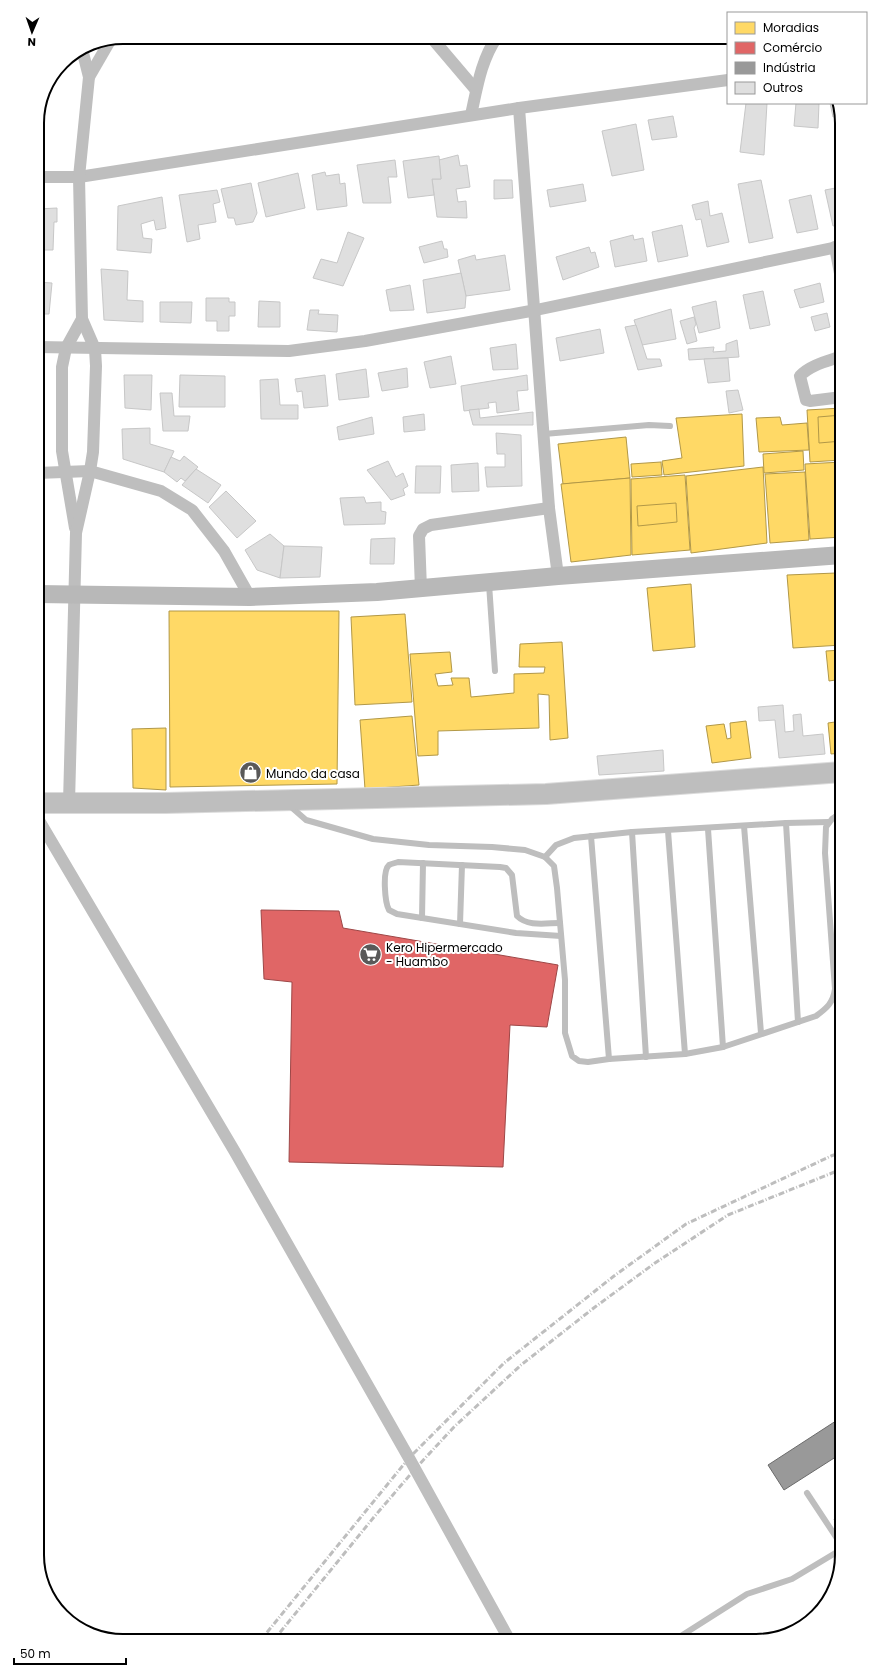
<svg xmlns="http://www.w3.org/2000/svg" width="879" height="1678" font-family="Poppins,sans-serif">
<rect width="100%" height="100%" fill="#fff"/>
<g fill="#ffd966" stroke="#b29847">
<polygon points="842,408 842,460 810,462 807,410"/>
<polygon points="742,414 744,466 664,475 662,461 682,458 676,418"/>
<polygon points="842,415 842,441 819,443 818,417"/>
<polygon points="780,417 782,425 807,423 809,450 759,452 756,418"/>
<polygon points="626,437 630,478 563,484 558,444"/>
<polygon points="803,451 804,470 764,473 763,454"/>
<polygon points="661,462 662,475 632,477 631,464"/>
<polygon points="842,462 842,537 810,539 805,464"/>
<polygon points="763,467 767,543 691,553 686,476"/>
<polygon points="805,472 809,540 770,543 765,474"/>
<polygon points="685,475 690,550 632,555 631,479"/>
<polygon points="630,478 631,555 571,562 561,484"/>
<polygon points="676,503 677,522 638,526 637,506"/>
<polygon points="836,573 842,645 793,648 787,575"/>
<polygon points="691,584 695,647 653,651 647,588"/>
<polygon points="169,611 339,611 337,784 170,787"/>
<polygon points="405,614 412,702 355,705 351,617"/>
<polygon points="562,642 568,738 550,740 549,695 538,694 539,728 438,731 438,755 418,756 410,654 450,652 452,672 435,674 438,686 453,685 451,678 469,678 471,697 514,693 514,674 544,673 545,667 519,667 520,644"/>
<polygon points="842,650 842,679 829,681 826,651"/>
<polygon points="412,716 419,785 365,789 360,720"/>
<polygon points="746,721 751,758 712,763 706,726 724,724 727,739 731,738 730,723"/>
<polygon points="842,721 842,753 831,754 828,723"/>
<polygon points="166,728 166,790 133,788 132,729"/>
</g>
<polygon fill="#e06666" stroke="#9d4747" points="261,910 339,911 343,928 558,965 547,1027 510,1025 503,1167 289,1162 292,982 264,979"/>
<g fill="#999" stroke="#6b6b6b">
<polygon points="842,1417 842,1453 784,1490 768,1465"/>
<polygon points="842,1514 842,1532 834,1519"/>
</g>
<g fill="#dfdfdf" stroke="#c7c7c7">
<polygon points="746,103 767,103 764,155 740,152"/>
<polygon points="796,103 819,103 818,128 794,126"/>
<polygon points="830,103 838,103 840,116 833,117"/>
<polygon points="673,116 677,137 652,140 648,120"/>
<polygon points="636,124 644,170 612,176 602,131"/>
<polygon points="458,155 460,166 467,165 470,187 456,189 458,202 466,201 467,218 437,217 432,179 441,179 439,160"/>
<polygon points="439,156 441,179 432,179 434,195 408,198 403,161"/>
<polygon points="395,160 397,177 388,177 391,203 363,203 357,165"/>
<polygon points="325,172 326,176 339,174 340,184 345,183 347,206 317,210 312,175"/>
<polygon points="298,173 305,208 266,217 258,183"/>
<polygon points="494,180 512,180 513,198 494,199"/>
<polygon points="761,180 773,238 749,243 738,184"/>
<polygon points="251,183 257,213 253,222 236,225 234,218 228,218 221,189"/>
<polygon points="583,184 586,201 550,207 547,190"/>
<polygon points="841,187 842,224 833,226 825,190"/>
<polygon points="217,190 220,202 213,204 216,222 198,225 200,239 187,242 179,195"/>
<polygon points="811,195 818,229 797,233 789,200"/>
<polygon points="162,197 166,228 156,230 154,220 141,224 143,238 152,239 151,253 117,250 118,206"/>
<polygon points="708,201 710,216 722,213 729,242 707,247 701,219 696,220 692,205"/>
<polygon points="57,208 57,222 54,222 53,250 37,250 37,209"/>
<polygon points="682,225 688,256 658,262 652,232"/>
<polygon points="348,232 364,238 343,286 313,278 321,259 337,263"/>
<polygon points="633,235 634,240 643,238 647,261 615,267 610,241"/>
<polygon points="442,241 444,249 447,249 448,257 424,263 419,247"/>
<polygon points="589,247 591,253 595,252 599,267 563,280 556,257"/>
<polygon points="475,255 476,260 505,255 510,290 466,296 458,260"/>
<polygon points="101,269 128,271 127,300 143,301 143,322 104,320"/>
<polygon points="461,273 466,296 465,308 427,313 423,280"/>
<polygon points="37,282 52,283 49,314 37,314"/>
<polygon points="820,283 824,302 800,308 794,290"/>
<polygon points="410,285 414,310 390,311 386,290"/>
<polygon points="763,291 770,325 750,329 743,295"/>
<polygon points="206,298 229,298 229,302 235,302 235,316 229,316 229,331 217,331 217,321 206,321"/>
<polygon points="259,301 280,302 280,327 258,327"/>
<polygon points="716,301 720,328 699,333 692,307"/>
<polygon points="160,302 192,302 191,323 160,322"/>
<polygon points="671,309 676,339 642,345 634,320"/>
<polygon points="310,310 319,310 318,314 338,315 337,332 307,330"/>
<polygon points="827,313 830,327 815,331 811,317"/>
<polygon points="694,317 696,324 694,328 697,341 687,344 680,321"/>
<polygon points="636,325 647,359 660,359 662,366 638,370 625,327"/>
<polygon points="600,329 604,353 560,361 556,338"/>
<polygon points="737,340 739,357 689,360 688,349 714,347 713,352 726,351 726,344"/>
<polygon points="516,344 518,369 493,370 490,348"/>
<polygon points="451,356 456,384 430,388 424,362"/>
<polygon points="728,358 730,381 708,383 704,359"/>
<polygon points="407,368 408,387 382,391 378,373"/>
<polygon points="366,369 369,397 339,400 336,374"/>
<polygon points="124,375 152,375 151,410 125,408"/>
<polygon points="180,375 225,376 225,407 179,407"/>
<polygon points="325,375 328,406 304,408 302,391 297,392 295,379"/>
<polygon points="527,375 528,390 517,391 519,410 497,413 496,402 488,403 489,408 464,411 461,386"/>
<polygon points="278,379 280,405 298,405 298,419 261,419 260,380"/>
<polygon points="738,390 743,410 729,413 726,391"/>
<polygon points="160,393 172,393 174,416 190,416 188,431 163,431"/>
<polygon points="479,409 480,418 533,412 533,425 473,425 469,410"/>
<polygon points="424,414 425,430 404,432 403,417"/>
<polygon points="372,417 374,434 339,440 337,427"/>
<polygon points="150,428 150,444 174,451 164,472 123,459 122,429"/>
<polygon points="496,433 521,435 522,486 487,487 485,467 505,467 505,454 497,454"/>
<polygon points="184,456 198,467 185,481 181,478 177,482 164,472 171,457 180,461"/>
<polygon points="388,461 396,477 403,473 408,486 403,489 405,495 391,500 367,470"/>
<polygon points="478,463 479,491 452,492 451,465"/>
<polygon points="416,466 441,466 440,493 415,493"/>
<polygon points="196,469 221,485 208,503 182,485"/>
<polygon points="226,491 256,521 237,538 209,507"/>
<polygon points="364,497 366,503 381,502 381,511 386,512 385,524 344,525 340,498"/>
<polygon points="270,534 284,546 280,578 257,570 245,550"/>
<polygon points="395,538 394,564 370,564 371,539"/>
<polygon points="284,546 322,547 320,577 280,578"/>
<polygon points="783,705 785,732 794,731 793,715 801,714 803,736 823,734 825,754 779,758 775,720 759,721 758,707"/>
<polygon points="663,750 664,771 599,775 597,756"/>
</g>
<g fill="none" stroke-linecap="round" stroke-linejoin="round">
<defs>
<polyline id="primary" points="37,803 165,803 546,794 842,772"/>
</defs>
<use href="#primary" stroke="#dbdbdb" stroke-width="22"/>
<g stroke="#bebebe" stroke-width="6">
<polyline points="544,434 649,425 670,426"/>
<polyline points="489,584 495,671"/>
<path d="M290 806 306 820 373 839 429 845 492 847 525 850 545 857 554 866 557 888 565 980V1033L572 1056 579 1061 588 1062 609 1059 685 1054 723 1047 816 1016C827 1008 833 1003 835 989L825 853 826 827 832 819 842 812"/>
<polyline points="786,823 798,1022"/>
<polyline points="744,826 761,1033"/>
<polyline points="708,829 723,1047"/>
<polyline points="668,831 685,1054"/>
<polyline points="632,832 646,1057"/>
<polyline points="591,836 609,1059"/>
<polyline points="545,857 556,845 574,838 632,832 786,823 829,822"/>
<polyline points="422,918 423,863"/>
<path d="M560 923C546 923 528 927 517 916L512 875 506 868 500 867 398 862C395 863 391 864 389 865 382 871 385 903 389 910L397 914 516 933 561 936"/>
<polyline points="460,924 462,865"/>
<polyline points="807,1493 842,1546"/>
<polyline points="673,1641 747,1594 792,1579 842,1549"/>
</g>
<g stroke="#bebebe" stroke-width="12">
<polyline points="431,37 476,90"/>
<polyline points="89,77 111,39"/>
<polyline points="519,108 549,508 558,576"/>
<path d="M471 115C477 88 481 60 497 37"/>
<polyline points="37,177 79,177 519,108 728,80"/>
<polyline points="835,247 842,284"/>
<polyline points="37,347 289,351 365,341 536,310 842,246"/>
<path d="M842 397 810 401 806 400 800 376C810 365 828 361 842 356"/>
<polyline points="37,473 90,471 161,491 192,510 224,551 250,597"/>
<polyline points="75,528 62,451 62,367 66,348 82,319"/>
<polyline points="421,589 419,536 423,529 431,525 549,508"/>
<polyline points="69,803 76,533 90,471 93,452 96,366 95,349 82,319 79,177 89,77 82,49"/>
<polyline points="37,817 235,1152 409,1458 510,1641"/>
</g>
<polyline stroke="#b8b8b8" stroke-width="18" points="37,594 250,597 377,592 558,576 842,555"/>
<use href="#primary" stroke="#bebebe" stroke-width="20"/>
<g stroke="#bebebe" stroke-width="3" stroke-dasharray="6 2 1 2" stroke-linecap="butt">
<polyline points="260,1641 409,1458 504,1363 614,1276 686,1224 831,1156 842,1152"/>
<polyline points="273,1641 374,1517 415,1469 454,1427 521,1365 595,1307 655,1263 728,1215 842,1169"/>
</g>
</g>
<defs>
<symbol id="shop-disc" viewBox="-11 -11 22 22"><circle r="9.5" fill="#595959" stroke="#fff"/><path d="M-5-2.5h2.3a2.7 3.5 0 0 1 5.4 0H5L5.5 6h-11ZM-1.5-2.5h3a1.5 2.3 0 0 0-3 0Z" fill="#fff"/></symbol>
<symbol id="supermarket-disc" viewBox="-11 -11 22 22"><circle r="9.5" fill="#595959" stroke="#fff"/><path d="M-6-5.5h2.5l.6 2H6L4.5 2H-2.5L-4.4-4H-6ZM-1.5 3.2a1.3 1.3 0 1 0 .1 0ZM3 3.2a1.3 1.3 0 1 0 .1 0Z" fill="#fff"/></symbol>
</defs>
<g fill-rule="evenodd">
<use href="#shop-disc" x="238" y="760" width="25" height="25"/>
<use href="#supermarket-disc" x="358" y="942" width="25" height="25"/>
</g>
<g text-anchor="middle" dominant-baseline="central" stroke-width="4" stroke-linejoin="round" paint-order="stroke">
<g font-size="12" fill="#000" stroke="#fff" text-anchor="start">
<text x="266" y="773">Mundo da casa</text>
<text x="386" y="947">Kero Hipermercado<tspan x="386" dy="14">- Huambo</tspan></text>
</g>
</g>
<path d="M0 0H879V1678H0ZM123 44H756A79 79 0 0 1 835 123V1555A79 79 0 0 1 756 1634H123A79 79 0 0 1 44 1555V123A79 79 0 0 1 123 44Z" fill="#fff" fill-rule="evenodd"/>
<path fill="none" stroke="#000" stroke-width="2" d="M123 44H756A79 79 0 0 1 835 123V1555A79 79 0 0 1 756 1634H123A79 79 0 0 1 44 1555V123A79 79 0 0 1 123 44Z"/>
<rect x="727" y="12" width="140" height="92" fill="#ffffff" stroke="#999999"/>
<rect x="735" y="22" width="20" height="12" fill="#ffd966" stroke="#999999"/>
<text x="763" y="32" font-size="12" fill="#000000">Moradias</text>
<rect x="735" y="42" width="20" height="12" fill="#e06666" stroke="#999999"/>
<text x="763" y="52" font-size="12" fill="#000000">Comércio</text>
<rect x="735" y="62" width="20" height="12" fill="#999999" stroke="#999999"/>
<text x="763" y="72" font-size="12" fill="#000000">Indústria</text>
<rect x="735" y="82" width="20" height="12" fill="#dfdfdf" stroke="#999999"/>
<text x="763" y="92" font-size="12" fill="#000000">Outros</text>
<g transform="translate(32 32) rotate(182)" stroke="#ffffff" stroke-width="3" paint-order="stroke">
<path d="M0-3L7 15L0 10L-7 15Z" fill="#000000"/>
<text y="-6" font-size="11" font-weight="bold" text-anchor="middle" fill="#000000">N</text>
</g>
<path d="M14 1658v6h112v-6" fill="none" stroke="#000000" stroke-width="2"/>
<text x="20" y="1658" font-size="12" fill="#000000" stroke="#ffffff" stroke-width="3" paint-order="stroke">50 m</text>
</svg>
